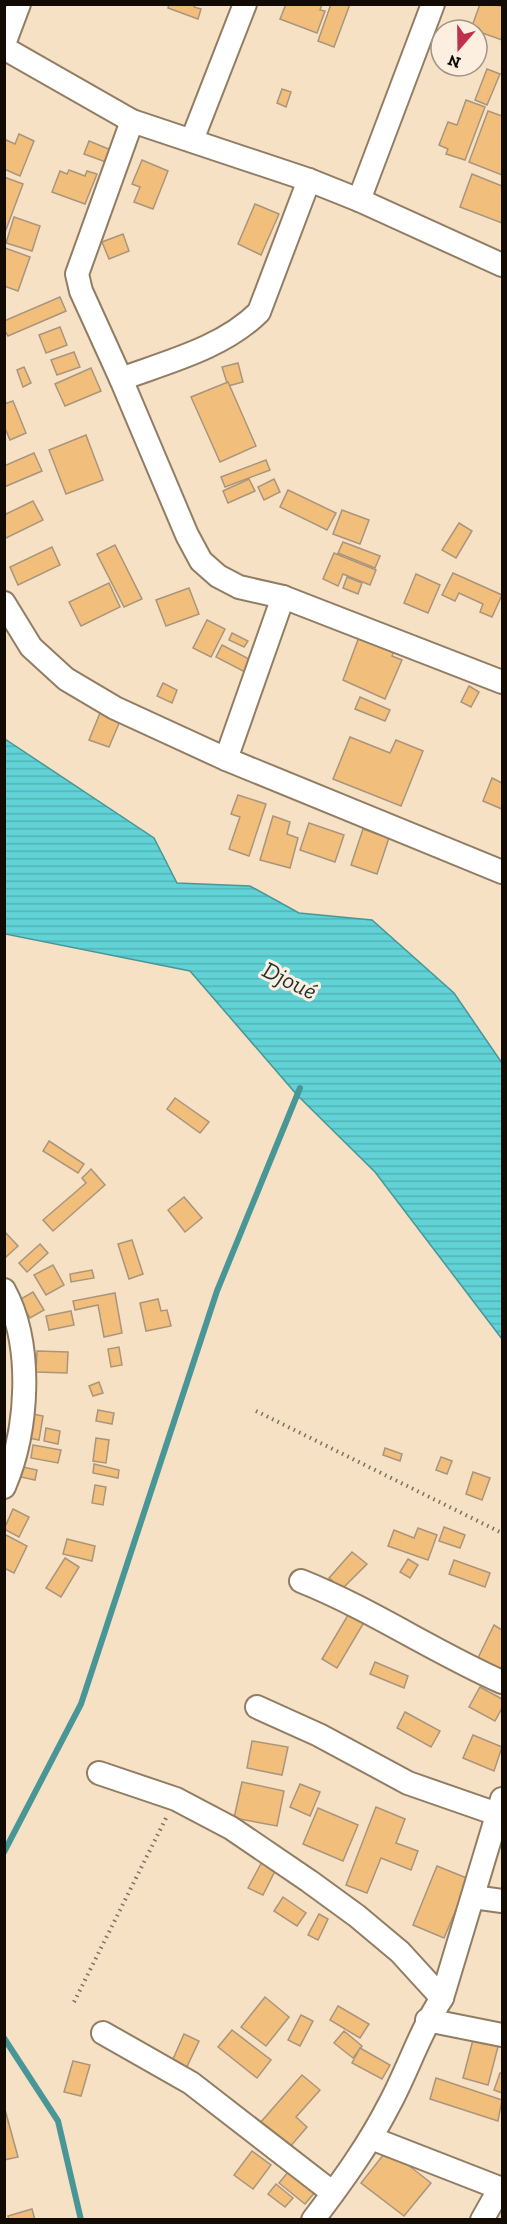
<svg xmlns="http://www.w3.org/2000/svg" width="507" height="2224" font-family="'Zilla Slab',serif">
<defs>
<pattern id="water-rules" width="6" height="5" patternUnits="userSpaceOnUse" patternTransform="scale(1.5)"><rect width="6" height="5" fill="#61d2d6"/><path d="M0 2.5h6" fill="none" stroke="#53b3b6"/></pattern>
</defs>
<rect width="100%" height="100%" fill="#f6e1c5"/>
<polygon fill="url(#water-rules)" stroke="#499697" stroke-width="1.5" points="5,739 154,838 177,883 250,886 299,913 372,920 454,993 502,1063 502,1339 375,1172 297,1095 190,971 5,934"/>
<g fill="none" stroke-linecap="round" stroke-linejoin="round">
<g stroke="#499697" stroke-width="6">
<polyline points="4,1852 81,1704 217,1291 300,1088"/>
<polyline points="4,2038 58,2121 81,2220"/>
</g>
</g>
<g fill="#f1bf7b" stroke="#aa957c" stroke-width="1.5">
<polygon points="169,4 194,4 194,7 201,9 198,19 168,8"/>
<polygon points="286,4 322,4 320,10 325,11 317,33 280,19"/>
<polygon points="331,4 350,4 334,47 318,41"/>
<polygon points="480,4 502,6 502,40 471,29"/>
<polygon points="487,69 500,74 487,105 475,100"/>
<polygon points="282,89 291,92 286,107 277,103"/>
<polygon points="466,100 485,107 465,160 446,154 448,149 439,145 448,122 457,125"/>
<polygon points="488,111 502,116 502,175 469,162"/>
<polygon points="19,134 34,141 20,176 4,169 4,139 15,144"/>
<polygon points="89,141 111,150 106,162 84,154"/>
<polygon points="142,160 168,171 153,209 134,202 140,187 132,184"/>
<polygon points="69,170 85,176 87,171 97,174 85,204 52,192 60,171 67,174"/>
<polygon points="472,174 502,186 502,223 460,207"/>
<polygon points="4,177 23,184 4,235"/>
<polygon points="255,204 279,214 261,255 238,244"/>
<polygon points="14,217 40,226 32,251 6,243"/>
<polygon points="123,234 129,251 109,259 102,242"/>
<polygon points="5,248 30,257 18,291 4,286"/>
<polygon points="60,297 66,311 8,336 4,329 4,321"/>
<polygon points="60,327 67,345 46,353 39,335"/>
<polygon points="74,352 80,367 57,375 51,360"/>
<polygon points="238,363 243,382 228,386 222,367"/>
<polygon points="24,367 31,383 23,387 17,370"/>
<polygon points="91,368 101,391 65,406 55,384"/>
<polygon points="228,382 256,446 220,462 191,397"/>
<polygon points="13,401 26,433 10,440 4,426 4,404"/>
<polygon points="86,435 103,480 66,494 49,450"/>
<polygon points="34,453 42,471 4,487 4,466"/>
<polygon points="266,460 270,470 225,487 221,477"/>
<polygon points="249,479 255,491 228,503 223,491"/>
<polygon points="274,479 280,492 264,500 258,487"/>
<polygon points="288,490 336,513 327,530 280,507"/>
<polygon points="33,501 43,520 4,539 4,515"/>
<polygon points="342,510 369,520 360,544 333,534"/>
<polygon points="459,523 472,531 456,558 442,550"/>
<polygon points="343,542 380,556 375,568 338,553"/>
<polygon points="115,545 142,599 124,607 97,554"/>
<polygon points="52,547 60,565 18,585 10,567"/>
<polygon points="334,553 376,570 370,585 343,574 338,586 323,579"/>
<polygon points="453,573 502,595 492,617 480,612 483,604 459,593 455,601 442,595"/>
<polygon points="416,574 440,585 428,613 404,603"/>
<polygon points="347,577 362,583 358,594 343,588"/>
<polygon points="109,583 120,607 81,626 69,602"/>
<polygon points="189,588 199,614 166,626 156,600"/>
<polygon points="207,620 225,629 211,657 193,648"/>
<polygon points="232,633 248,641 244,647 229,640"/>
<polygon points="359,637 394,651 392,656 402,660 385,699 343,680"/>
<polygon points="222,645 251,660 245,672 216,657"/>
<polygon points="163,683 177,690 172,703 157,696"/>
<polygon points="469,686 479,692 471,707 461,702"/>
<polygon points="360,697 390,710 385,721 355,709"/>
<polygon points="100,713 120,721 109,747 89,740"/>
<polygon points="350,737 390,753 396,740 423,751 401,806 333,779"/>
<polygon points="492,778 502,783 502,809 483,801"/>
<polygon points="238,795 266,804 249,856 229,849 240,817 231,814"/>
<polygon points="273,816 290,822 287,834 298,838 290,868 260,860"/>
<polygon points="309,823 344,835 335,862 300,850"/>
<polygon points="363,829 389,838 377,874 351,865"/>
<polygon points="175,1098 209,1122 200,1133 167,1109"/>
<polygon points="49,1141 84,1164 78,1173 43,1151"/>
<polygon points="91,1169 105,1185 53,1231 43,1220 86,1183 82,1178"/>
<polygon points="184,1197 202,1218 185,1232 168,1210"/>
<polygon points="4,1231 18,1246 6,1257 4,1255"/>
<polygon points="132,1240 143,1274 129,1279 118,1244"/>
<polygon points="40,1244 48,1253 27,1272 19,1263"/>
<polygon points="53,1265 64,1285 46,1295 34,1275"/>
<polygon points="92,1270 94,1278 71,1282 70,1274"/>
<polygon points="33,1292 44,1310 30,1318 19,1300"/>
<polygon points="115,1293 122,1333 104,1337 98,1305 75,1310 73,1301"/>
<polygon points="158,1299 161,1311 167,1310 171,1326 146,1331 140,1303"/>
<polygon points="71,1311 74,1325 49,1330 46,1316"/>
<polygon points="119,1347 122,1365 111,1367 108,1349"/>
<polygon points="37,1351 68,1352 67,1373 36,1372"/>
<polygon points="99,1382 103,1393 93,1396 89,1386"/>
<polygon points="98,1410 114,1413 112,1424 96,1421"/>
<polygon points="28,1413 43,1416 39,1440 24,1437"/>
<polygon points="46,1428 60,1431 58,1444 44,1441"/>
<polygon points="96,1438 109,1440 106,1463 93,1461"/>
<polygon points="33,1445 61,1450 58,1463 31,1458"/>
<polygon points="385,1448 402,1454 400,1461 383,1455"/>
<polygon points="441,1457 452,1461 447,1474 436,1470"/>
<polygon points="94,1464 119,1470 118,1478 93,1473"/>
<polygon points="23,1467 37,1470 35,1480 21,1477"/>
<polygon points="473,1472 490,1478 482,1500 466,1494"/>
<polygon points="95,1485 106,1487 103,1505 92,1503"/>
<polygon points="13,1509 29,1517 19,1537 4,1529"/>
<polygon points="444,1527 465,1535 460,1548 439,1541"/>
<polygon points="418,1528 437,1535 428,1560 388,1546 394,1530 414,1538"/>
<polygon points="4,1534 27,1546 14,1573 4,1568"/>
<polygon points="67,1539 95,1546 92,1561 63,1554"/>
<polygon points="352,1552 367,1564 342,1589 329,1578"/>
<polygon points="65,1558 79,1567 61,1597 46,1588"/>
<polygon points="408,1559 418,1565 410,1578 400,1572"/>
<polygon points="454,1560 490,1573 485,1587 449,1574"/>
<polygon points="351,1610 366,1619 337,1668 322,1659"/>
<polygon points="494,1625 502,1630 502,1672 477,1660"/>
<polygon points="375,1662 408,1676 404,1688 370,1674"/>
<polygon points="480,1687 502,1699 502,1708 495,1721 469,1707"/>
<polygon points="405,1712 440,1731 431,1747 397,1728"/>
<polygon points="473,1735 502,1747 494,1771 463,1758"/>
<polygon points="252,1741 288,1747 282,1775 247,1768"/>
<polygon points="242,1782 284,1791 277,1826 234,1818"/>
<polygon points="300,1784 320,1792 310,1816 290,1807"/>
<polygon points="376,1807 405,1819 396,1843 418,1851 411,1870 381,1858 367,1893 346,1885"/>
<polygon points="318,1808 358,1825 343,1861 303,1844"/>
<polygon points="264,1858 278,1865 263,1895 248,1888"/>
<polygon points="437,1866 469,1879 444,1938 413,1925"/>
<polygon points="283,1897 306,1913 297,1926 274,1911"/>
<polygon points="319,1914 328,1919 318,1940 308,1935"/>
<polygon points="265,1997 289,2017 266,2046 241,2027"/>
<polygon points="338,2006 369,2024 360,2038 330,2020"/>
<polygon points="301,2015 313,2021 300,2046 288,2040"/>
<polygon points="232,2030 271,2060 257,2078 218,2047"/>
<polygon points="344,2031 362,2046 353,2058 334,2043"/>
<polygon points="475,2032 500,2039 488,2085 463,2078"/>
<polygon points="184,2034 199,2041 184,2073 170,2066"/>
<polygon points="360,2048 390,2065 382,2079 352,2063"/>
<polygon points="73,2061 90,2065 81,2096 64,2092"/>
<polygon points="500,2073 502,2073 502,2093 494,2090"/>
<polygon points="302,2075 320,2090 296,2117 307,2127 289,2148 260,2123"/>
<polygon points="436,2078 502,2100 498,2121 430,2099"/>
<polygon points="4,2106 18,2157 4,2160"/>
<polygon points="388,2149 431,2183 404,2216 361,2183"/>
<polygon points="252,2151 271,2165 253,2189 234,2175"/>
<polygon points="289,2171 315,2192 305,2204 279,2183"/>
<polygon points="276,2184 293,2198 285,2207 268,2194"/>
<polygon points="32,2209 35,2220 9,2220 8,2216"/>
</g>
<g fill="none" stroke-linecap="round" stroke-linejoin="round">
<defs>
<g id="minor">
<polyline points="4,44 19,4"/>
<polyline points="4,48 132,121 309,180 359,200 502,265"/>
<polyline points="132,121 77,274 81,291 121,379 187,535 201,561 218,576 239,587 283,597 502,682"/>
<polyline points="192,140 245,4"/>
<polyline points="359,200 433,4"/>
<path d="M121 379C167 362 223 348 259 312L309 180"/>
<polyline points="4,603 31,647 66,679 115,708 226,759 502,872"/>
<polyline points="226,759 283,597"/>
<path d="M4 1290C34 1345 28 1431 4 1487"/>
<path d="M301 1581C371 1609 434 1652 502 1682"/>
<polyline points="257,1707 319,1735 408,1783 497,1814"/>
<polyline points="99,1773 176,1799 231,1828 309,1881 357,1916 400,1952 442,1998"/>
<polyline points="473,1897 502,1901"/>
<polyline points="427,2020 502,2035"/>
<polyline points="103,2033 191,2083 333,2193"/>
<polyline points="371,2138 502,2189"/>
<path d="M313 2220C341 2183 368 2146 389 2105 408 2070 420 2031 442 1998L502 1799"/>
<polyline points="482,2220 500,2188"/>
</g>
</defs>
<use href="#minor" stroke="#917d64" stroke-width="26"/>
<g stroke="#7e705f" stroke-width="4" stroke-dasharray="1.5 4.5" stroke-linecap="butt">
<polyline points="256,1411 502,1533"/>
<polyline points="74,2002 166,1818"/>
</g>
<use href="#minor" stroke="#fff" stroke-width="22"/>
</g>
<g text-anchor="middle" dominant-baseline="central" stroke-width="6" stroke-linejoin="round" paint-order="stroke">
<g font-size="24" font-style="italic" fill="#1d3233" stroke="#fdefdf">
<text transform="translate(290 980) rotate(26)">Djoué</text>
</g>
</g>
<rect width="507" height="2224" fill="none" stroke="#120b04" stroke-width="12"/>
<g transform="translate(459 48) rotate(200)"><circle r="28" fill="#fdefdf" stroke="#9f9487" stroke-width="1.5"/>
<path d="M0-4.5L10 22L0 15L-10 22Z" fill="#c02f4b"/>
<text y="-9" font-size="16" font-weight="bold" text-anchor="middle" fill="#120b04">N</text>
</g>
</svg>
